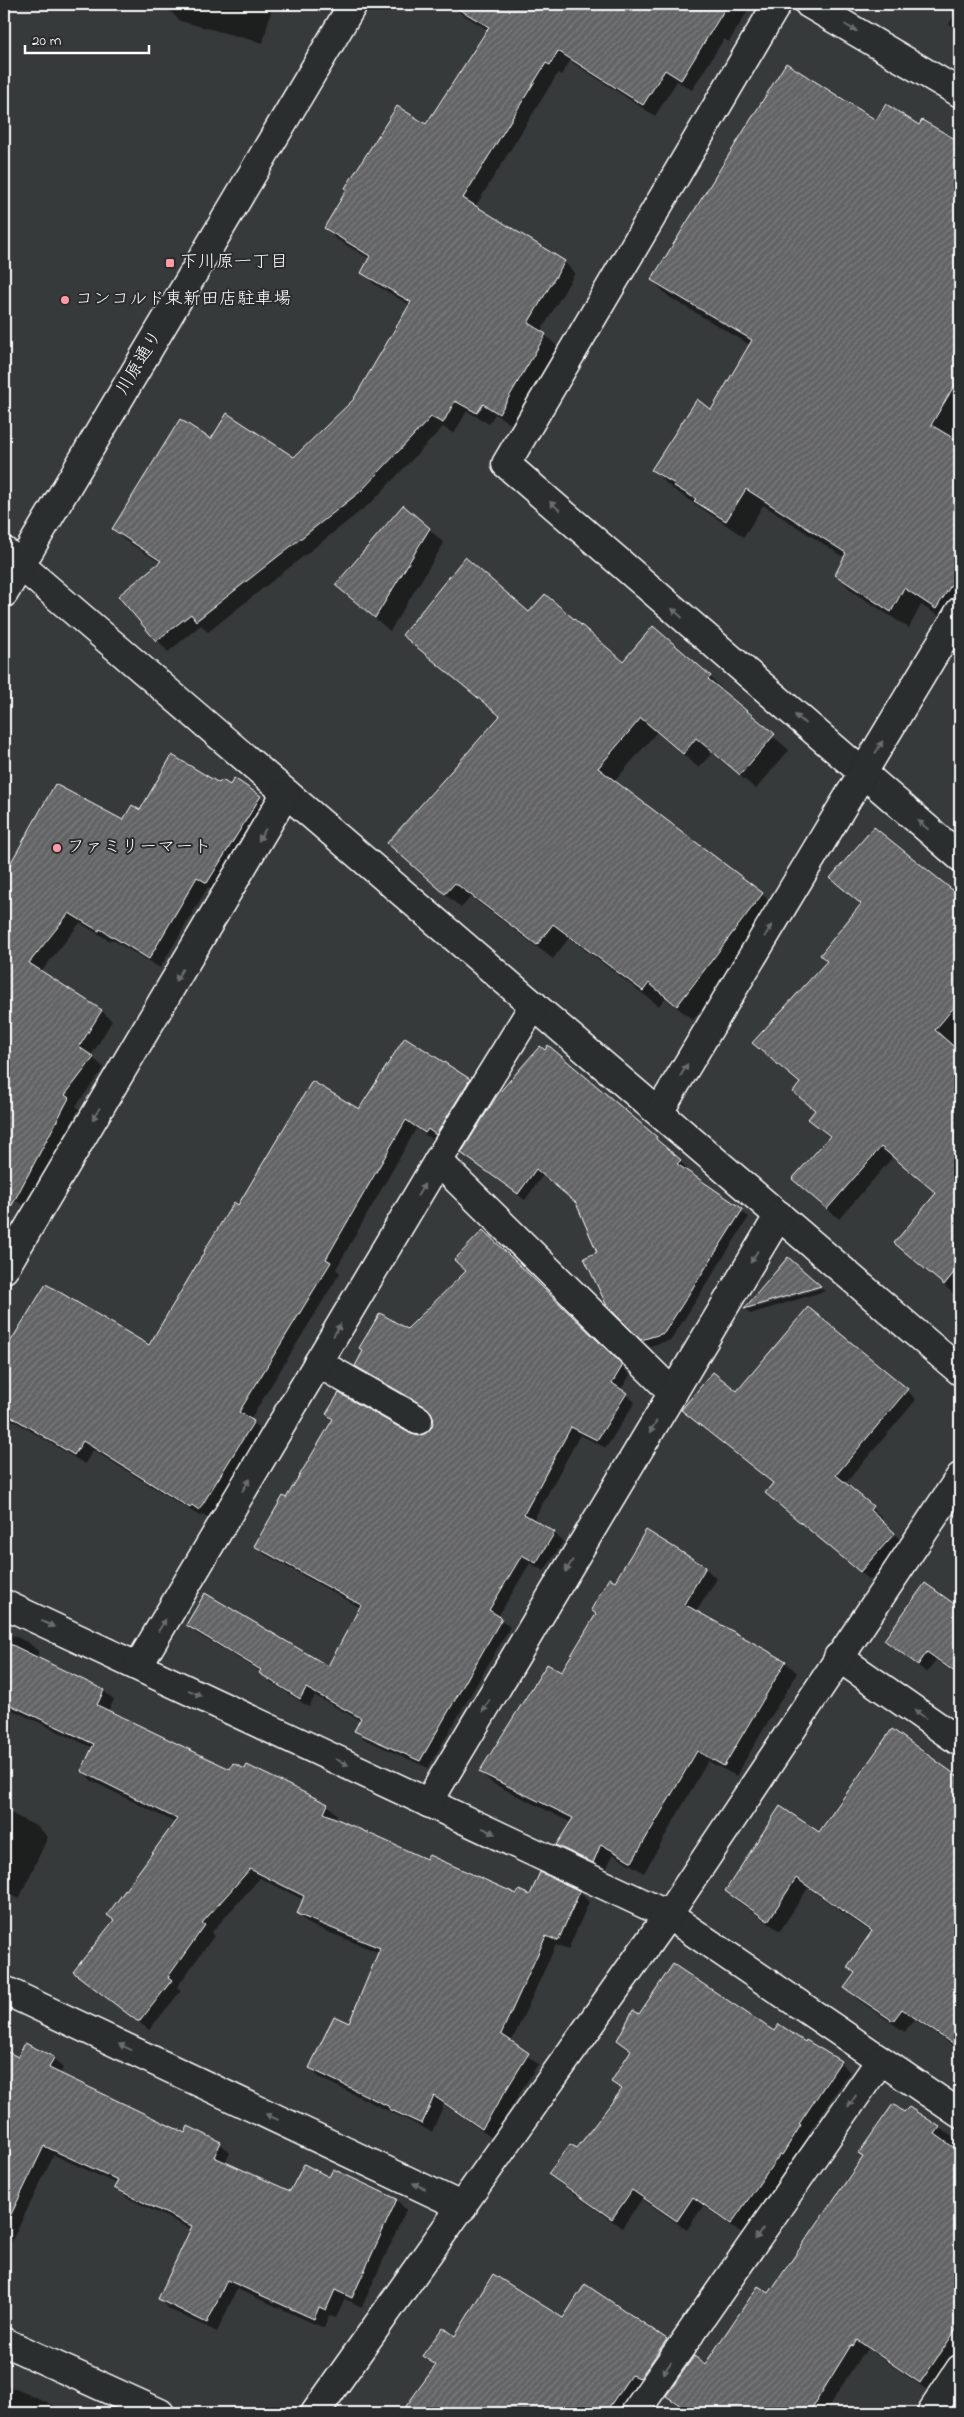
<svg xmlns="http://www.w3.org/2000/svg" width="964" height="2417" font-family="'Indie Flower','Klee One',sans-serif">
<defs>
<pattern id="building-hatch" width="6" height="6" patternUnits="userSpaceOnUse" patternTransform="scale(1.25)"><rect width="6" height="6" fill="#636465"/><path d="M-1 1l2-2M0 6l6-6M5 7l2-2" fill="none" stroke="#7a7b7c"/></pattern>
</defs>
<rect width="100%" height="100%" fill="#373a3b"/>
<filter id="ink" filterUnits="userSpaceOnUse"><feTurbulence type="fractalNoise" baseFrequency=".02" numOctaves="2"/><feDisplacementMap in="SourceGraphic" scale="10" xChannelSelector="R" yChannelSelector="G"/><feConvolveMatrix kernelMatrix="1 2 1 2 8 2 1 2 1" color-interpolation-filters="sRGB"/></filter>
<g filter="url(#ink)">
<g fill="#0007">
<polygon points="168,4 273,4 263,43 180,21 167,8"/>
<polygon points="450,4 752,4 729,42 724,39 692,90 677,81 655,116 570,61 561,75 558,73 475,207 564,262 575,273 541,331 557,346 511,424 495,414 489,424 467,411 454,434 443,427 372,502 208,632 201,625 168,652 120,596 161,563 124,540 113,529 211,440 294,458 354,400 410,305 374,284 363,272 370,259 336,239 325,228 426,126 488,30 457,11"/>
<polygon points="960,5 960,34 949,24"/>
<polygon points="922,121 960,144 960,422 951,438 960,444 960,615 954,625 921,605 909,628 853,592 836,575 845,558 763,505 744,537 670,487 653,470 712,412 750,345 669,297 652,280 877,122 919,127"/>
<polygon points="429,529 444,543 390,631 336,585"/>
<polygon points="529,614 624,663 710,677 725,692 723,694 789,750 756,789 712,753 699,768 657,732 614,782 762,894 777,909 693,1020 665,998 659,1006 569,938 553,959 471,897 461,908 388,843 500,717 404,634"/>
<polygon points="234,780 260,797 271,808 218,893 208,887 160,968 111,939 110,941 80,923 41,972 102,1011 112,1021 91,1056 104,1068 76,1106 79,1109 27,1207 4,1194 4,878 55,785 124,822 141,811 220,785 230,787"/>
<polygon points="870,833 960,911 960,1299 907,1254 937,1194 893,1157 839,1219 805,1190 830,1138 809,1119 816,1111 795,1092 801,1084 753,1043 828,961 862,905 832,878"/>
<polygon points="548,1047 656,1138 687,1168 684,1171 749,1217 671,1340 650,1346 608,1305 599,1252 578,1205 543,1175 525,1200 463,1153"/>
<polygon points="470,1080 480,1090 436,1142 416,1129 336,1269 340,1273 250,1420 263,1432 210,1519 202,1514 201,1517 93,1450 85,1464 4,1415 4,1354 47,1286 149,1346 239,1207 359,1110"/>
<polygon points="483,1232 630,1375 621,1390 635,1402 606,1448 580,1435 533,1521 554,1533 563,1542 544,1571 530,1563 498,1617 510,1627 428,1768 364,1739 355,1731 361,1721 315,1696 309,1707 269,1681 261,1672 196,1633 188,1625 328,1668 361,1608 264,1554 255,1545 287,1500 334,1420 327,1414 419,1437 427,1434 432,1429 435,1419 433,1413 365,1374 356,1366 407,1331 468,1272"/>
<polygon points="788,1259 757,1307 821,1288 825,1291 750,1314 746,1309"/>
<polygon points="907,1390 916,1400 845,1484 882,1517 879,1520 904,1543 870,1580 767,1493 774,1484 682,1410 737,1392"/>
<polygon points="705,1568 717,1579 696,1612 786,1662 797,1673 736,1776 708,1761 644,1873 613,1854 605,1873 569,1856 558,1845 572,1823 492,1783 480,1772 562,1674 615,1582"/>
<polygon points="925,1584 960,1609 960,1678 936,1660 927,1673 886,1640"/>
<polygon points="4,1631 29,1643 39,1652 36,1658 104,1691 114,1700 108,1711 231,1771 246,1771 248,1766 328,1805 337,1815 335,1819 427,1861 518,1895 530,1897 541,1874 580,1892 589,1902 568,1950 556,1945 511,2043 538,2064 492,2138 444,2104 432,2132 320,2078 310,2068 350,2025 380,1953 308,1924 298,1914 304,1900 260,1878 211,1933 214,1936 177,1987 181,1991 149,2030 75,1972 115,1921 109,1915 176,1823 92,1781 82,1771 93,1748 4,1706"/>
<polygon points="893,1731 960,1779 960,2051 914,2019 905,2032 857,1999 846,1988 856,1974 848,1967 872,1933 808,1888 780,1931 738,1902 726,1891 819,1834"/>
<polygon points="4,1810 38,1827 48,1837 19,1899 4,1891"/>
<polygon points="640,2016 775,2032 805,2044 840,2062 850,2072 808,2134 810,2136 792,2164 791,2163 742,2233 703,2206 687,2230 642,2199 622,2228 560,2184 550,2174 577,2150 622,2091 613,2081 631,2052 619,2040"/>
<polygon points="4,2051 18,2059 53,2058 63,2068 60,2075 185,2135 220,2143 230,2153 225,2164 291,2193 330,2179 334,2171 397,2200 406,2210 362,2307 345,2299 336,2318 329,2316 324,2328 237,2289 217,2332 169,2309 160,2299 192,2230 126,2197 116,2187 117,2184 54,2155 4,2257"/>
<polygon points="910,2108 960,2142 960,2349 930,2392 868,2349 863,2355 862,2354 825,2413 689,2413 678,2406 668,2396 705,2365 770,2295 864,2158 860,2154"/>
<polygon points="586,2286 667,2340 676,2350 641,2384 621,2413 402,2413 436,2367 424,2355 455,2338 563,2319"/>
<polygon points="7,2385 70,2413 4,2413 4,2391"/>
</g>
<g fill="url(#building-hatch)" stroke="#fff">
<polygon points="450,4 728,4 681,80 665,70 643,105 558,51 550,65 546,63 463,198 565,261 528,323 546,334 499,414 483,404 477,413 455,401 443,423 431,417 361,491 196,621 191,614 156,641 118,596 161,561 112,529 180,419 211,439 227,413 294,457 353,400 411,302 361,273 370,256 324,228 347,189 345,188 397,106 426,124 489,27"/>
<polygon points="786,63 876,120 886,104 919,125 922,120 960,142 960,376 931,425 960,442 960,571 936,609 904,588 891,612 835,575 846,553 746,489 726,521 694,501 696,499 674,486 675,484 651,470 697,399 711,410 752,340 651,280"/>
<polygon points="403,505 430,528 375,618 335,585"/>
<polygon points="465,557 529,612 545,594 623,661 653,626 711,676 708,679 775,734 740,775 696,738 683,754 641,718 598,768 763,893 677,1006 649,983 643,991 553,924 537,945 455,883 445,894 387,843 500,716 402,635"/>
<polygon points="172,755 219,783 222,780 230,785 234,778 261,796 207,883 197,877 149,959 100,929 99,931 69,913 29,963 102,1010 79,1047 94,1057 65,1095 69,1098 4,1220 4,875 55,784 123,820 132,805 140,810"/>
<polygon points="874,827 960,896 960,1000 935,1030 960,1052 960,1265 944,1285 894,1243 936,1193 881,1147 827,1209 792,1179 830,1136 808,1119 815,1110 793,1092 800,1083 752,1043 827,961 820,955 861,904 830,878"/>
<polygon points="405,1037 470,1079 436,1135 428,1129 425,1133 406,1120 326,1259 331,1262 239,1412 254,1421 199,1510 192,1505 190,1508 83,1441 74,1455 4,1412 4,1352 46,1284 149,1345 205,1251 204,1251 234,1202 238,1205 312,1081 359,1109"/>
<polygon points="548,1045 657,1137 656,1139 681,1160 677,1164 743,1209 664,1333 641,1340 607,1306 584,1258 597,1252 576,1203 536,1169 518,1194 461,1153 498,1094 540,1046 545,1050"/>
<polygon points="483,1230 623,1365 612,1383 627,1393 597,1440 571,1427 524,1514 555,1532 536,1563 522,1555 489,1610 502,1618 420,1761 354,1731 361,1718 306,1688 300,1699 259,1673 261,1670 186,1625 205,1593 328,1666 361,1605 254,1546 283,1496 286,1498 333,1419 326,1414 339,1393 411,1434 419,1436 426,1433 431,1428 434,1419 431,1412 426,1407 355,1366 363,1351 359,1348 380,1313 407,1329 466,1271 454,1260"/>
<polygon points="788,1257 821,1286 744,1309"/>
<polygon points="808,1307 908,1389 836,1475 873,1506 870,1510 895,1533 860,1572 765,1493 773,1483 681,1410 713,1372 737,1391"/>
<polygon points="646,1530 706,1567 684,1604 786,1661 724,1766 697,1751 632,1862 601,1844 593,1863 556,1845 573,1818 479,1772 547,1664 561,1672 596,1614 591,1610 609,1578 615,1581"/>
<polygon points="925,1583 960,1608 960,1676 927,1652 918,1665 884,1640"/>
<polygon points="4,1641 104,1690 97,1705 230,1769 233,1763 245,1769 247,1765 328,1804 324,1813 426,1859 429,1855 517,1894 519,1890 530,1895 540,1872 580,1891 558,1941 546,1936 501,2034 529,2053 482,2129 434,2096 422,2124 389,2109 390,2107 309,2068 334,2016 349,2023 380,1948 297,1914 304,1896 250,1869 202,1923 205,1925 168,1977 172,1980 140,2021 137,2021 73,1972 114,1920 107,1915 177,1819 81,1771 94,1744 4,1702"/>
<polygon points="892,1729 960,1778 960,2049 902,2009 893,2021 844,1988 855,1973 847,1967 872,1931 796,1878 768,1921 725,1891 780,1806 819,1832"/>
<polygon points="673,1964 774,2031 779,2024 805,2042 806,2040 841,2061 799,2124 801,2125 782,2155 780,2154 731,2224 693,2197 677,2221 632,2190 612,2219 548,2174 570,2144 577,2148 622,2089 611,2082 631,2050 617,2040 633,2010 639,2014"/>
<polygon points="25,2043 54,2057 49,2068 185,2133 188,2126 221,2142 214,2157 290,2191 304,2164 329,2177 333,2169 397,2199 352,2298 335,2290 326,2310 319,2307 314,2319 227,2280 207,2323 158,2299 192,2226 114,2188 118,2180 44,2146 4,2229 4,2050 18,2057"/>
<polygon points="893,2104 904,2112 909,2107 940,2127 935,2134 960,2152 960,2324 920,2383 857,2340 853,2346 851,2345 809,2413 692,2413 666,2396 694,2356 705,2364 758,2286 769,2293 863,2157 858,2154"/>
<polygon points="493,2274 563,2318 585,2284 667,2339 640,2378 631,2375 605,2413 401,2413 436,2365 422,2356 443,2327 455,2336"/>
</g>
<g fill="none" stroke-linecap="round" stroke-linejoin="round">
<defs>
<g id="minor">
<polyline points="777,4 506,464 960,857"/>
<polyline points="809,4 960,93"/>
<polyline points="4,551 960,1371"/>
<polyline points="659,1112 960,611"/>
<polyline points="438,1161 673,1393"/>
<polyline points="4,1269 286,793"/>
<polyline points="318,1363 418,1420"/>
<polyline points="4,1604 668,1915 960,2114"/>
<polyline points="838,1657 960,1742"/>
<polyline points="138,1666 438,1161 534,1005"/>
<polyline points="428,1803 779,1215"/>
<polyline points="4,1990 463,2207"/>
<polyline points="4,2342 160,2413"/>
<polyline points="315,2413 668,1915 960,1477"/>
<polyline points="635,2413 880,2061"/>
<polyline points="931,2413 960,2369"/>
</g>
<polyline id="tertiary" points="4,593 353,4"/>
</defs>
<use href="#minor" stroke="#fff" stroke-width="31"/>
<use href="#tertiary" stroke="#fff" stroke-width="31"/>
<use href="#minor" stroke="#2a2d2e" stroke-width="28"/>
<use href="#tertiary" stroke="#2a2d2e" stroke-width="28"/>
</g>
<defs><path id="oneway-solid" d="M-6-.8H1V-3.2L6.5 0L1 3.2V.8H-6Z" transform="scale(1.25)"/></defs>
<g fill="#6a6c6d">
<use href="#oneway-solid" transform="translate(851 28) rotate(30)"/>
<use href="#oneway-solid" transform="translate(555 506) rotate(-139)"/>
<use href="#oneway-solid" transform="translate(677 613) rotate(-139)"/>
<use href="#oneway-solid" transform="translate(800 719) rotate(-139)"/>
<use href="#oneway-solid" transform="translate(879 747) rotate(-59)"/>
<use href="#oneway-solid" transform="translate(923 825) rotate(-140)"/>
<use href="#oneway-solid" transform="translate(262 835) rotate(121)"/>
<use href="#oneway-solid" transform="translate(768 931) rotate(-59)"/>
<use href="#oneway-solid" transform="translate(179 975) rotate(121)"/>
<use href="#oneway-solid" transform="translate(684 1070) rotate(-59)"/>
<use href="#oneway-solid" transform="translate(96 1114) rotate(121)"/>
<use href="#oneway-solid" transform="translate(421 1190) rotate(-59)"/>
<use href="#oneway-solid" transform="translate(754 1257) rotate(121)"/>
<use href="#oneway-solid" transform="translate(337 1330) rotate(-59)"/>
<use href="#oneway-solid" transform="translate(653 1427) rotate(121)"/>
<use href="#oneway-solid" transform="translate(246 1485) rotate(-59)"/>
<use href="#oneway-solid" transform="translate(569 1566) rotate(121)"/>
<use href="#oneway-solid" transform="translate(48 1624) rotate(25)"/>
<use href="#oneway-solid" transform="translate(162 1625) rotate(-59)"/>
<use href="#oneway-solid" transform="translate(195 1693) rotate(25)"/>
<use href="#oneway-solid" transform="translate(486 1706) rotate(121)"/>
<use href="#oneway-solid" transform="translate(920 1714) rotate(-145)"/>
<use href="#oneway-solid" transform="translate(342 1762) rotate(25)"/>
<use href="#oneway-solid" transform="translate(489 1831) rotate(25)"/>
<use href="#oneway-solid" transform="translate(125 2047) rotate(-155)"/>
<use href="#oneway-solid" transform="translate(852 2101) rotate(125)"/>
<use href="#oneway-solid" transform="translate(272 2117) rotate(-155)"/>
<use href="#oneway-solid" transform="translate(419 2186) rotate(-155)"/>
<use href="#oneway-solid" transform="translate(759 2234) rotate(125)"/>
<use href="#oneway-solid" transform="translate(667 2368) rotate(125)"/>
</g>
</g>
<g fill="#ff9aa2" stroke="#2a2d2e" stroke-width="2">
<rect x="165" y="258" width="10" height="10" rx="2.5"/>
<circle cx="65" cy="300" r="5"/>
<circle cx="57" cy="848" r="5"/>
</g>
<g text-anchor="middle" dominant-baseline="central" stroke-width="4" stroke-linejoin="round" paint-order="stroke">
<g font-size="18" fill="#fff" stroke="#2a2d2e" text-anchor="start">
<text x="180" y="263">下川原一丁目</text>
<text x="75" y="300">コンコルド東新田店駐車場</text>
<text x="67" y="848">ファミリーマート</text>
</g>
<g font-size="18" fill="#fff" stroke="#2a2d2e">
<text transform="translate(140 363) rotate(-59)">川原通り</text>
</g>
</g>
<rect width="964" height="2417" fill="none" stroke="#2a2d2e" stroke-width="20"/>
<rect x="10" y="10" width="944" height="2397" fill="none" stroke="#fff" stroke-width="2" filter="url(#ink)"/>
<path d="M25 45v8h124v-8" fill="none" stroke="#ffffff" stroke-width="2.5"/>
<text x="32" y="45" font-size="15" fill="#ffffff" stroke="#2a2d2e" stroke-width="4" paint-order="stroke">20 m</text>
</svg>
